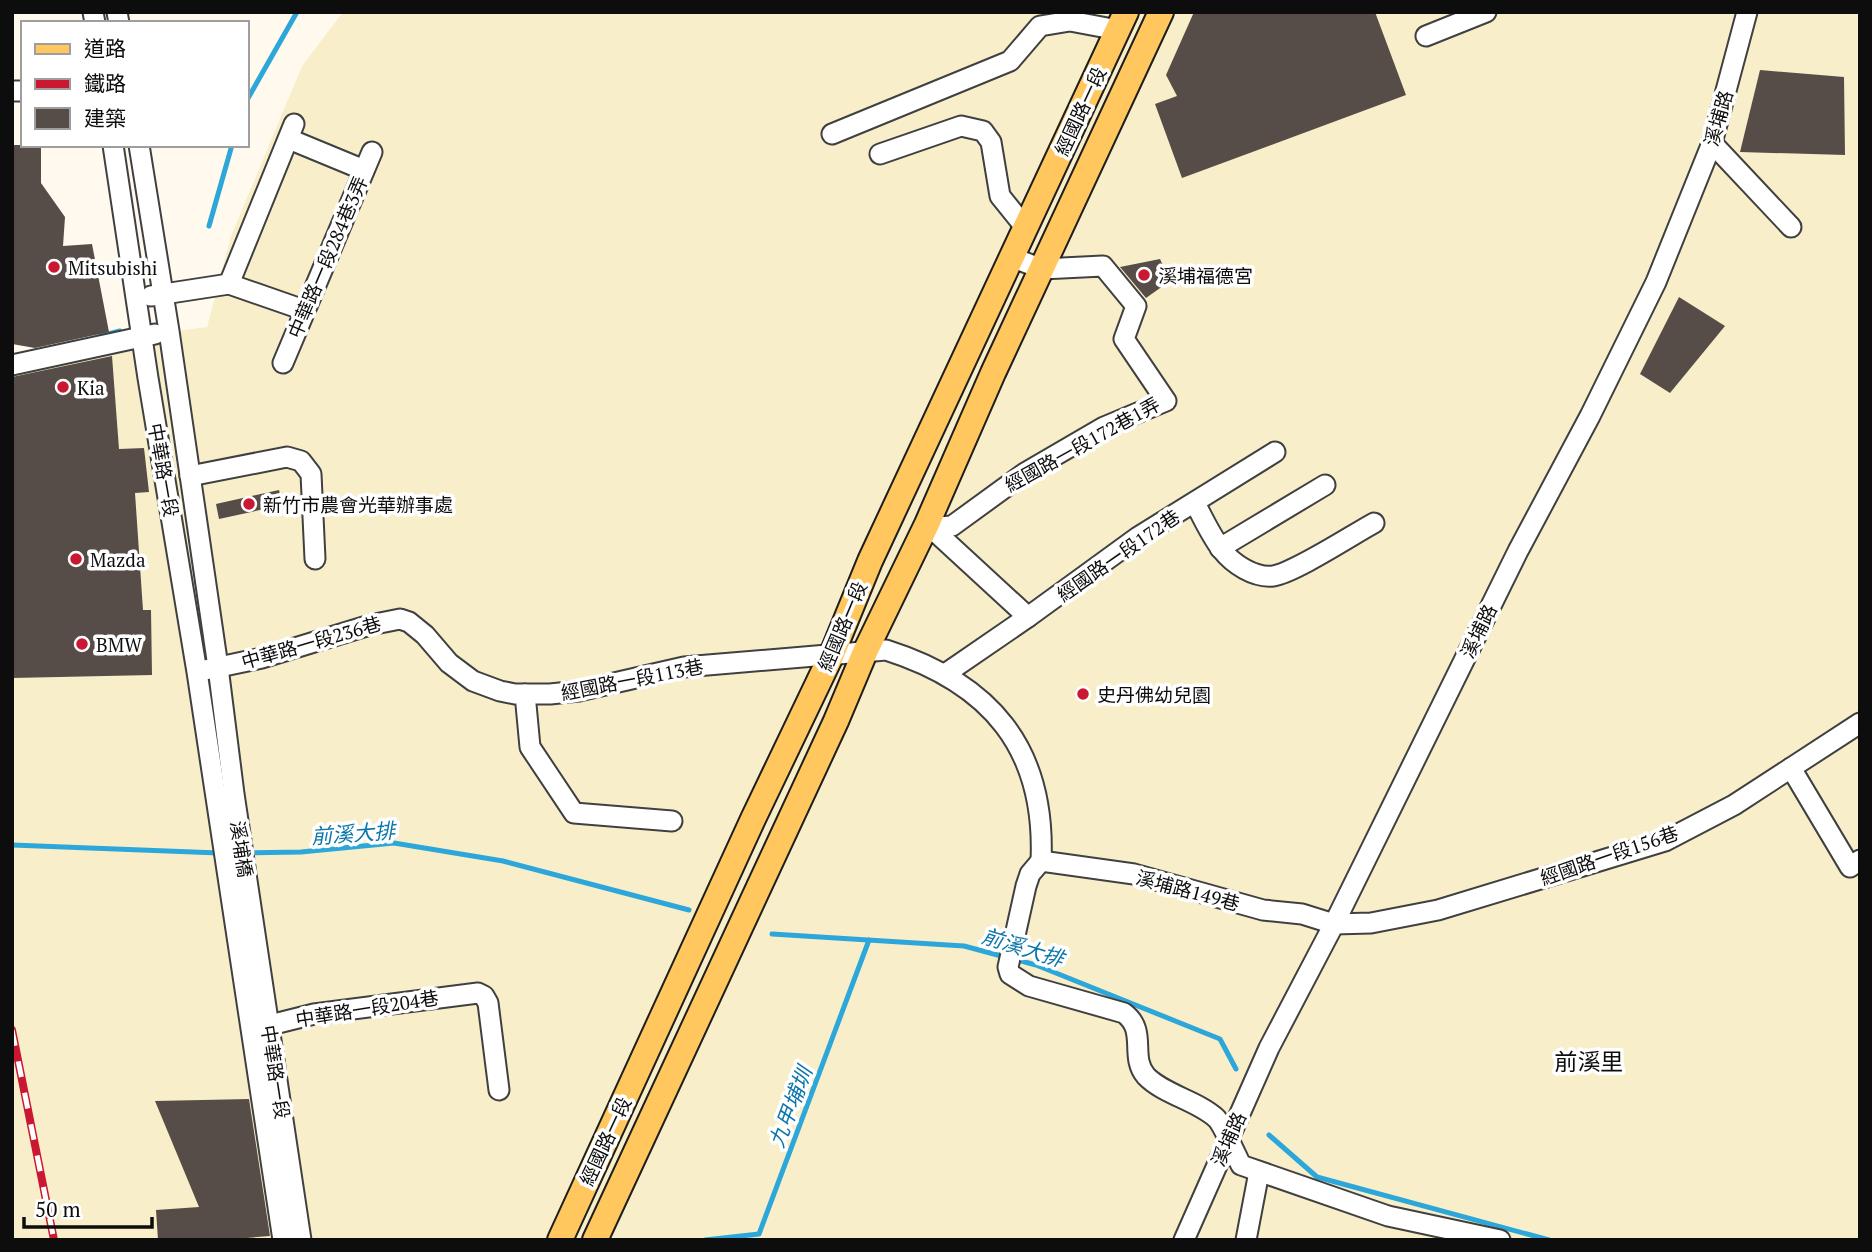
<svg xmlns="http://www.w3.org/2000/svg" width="1872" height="1252" font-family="'PT Serif','Noto Sans TC',serif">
<rect width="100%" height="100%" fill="#fffaed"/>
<polygon fill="#f8efca" points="343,12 1860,12 1860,1240 12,1240 12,353 207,327 231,236 302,66"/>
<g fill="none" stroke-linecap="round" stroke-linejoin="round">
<g stroke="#2da7da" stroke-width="5">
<polyline points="247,100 297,12"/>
<polyline points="209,226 232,145"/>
<polyline points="100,336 120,331"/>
<polyline points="12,845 219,853"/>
<polyline points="246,853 301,852 394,843 503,861 689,910"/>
<polyline points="772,934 964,946 1005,957"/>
<polyline points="1014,959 1036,965 1220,1039 1236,1069"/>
<polyline points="1269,1135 1317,1177 1549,1240"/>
<polyline points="705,1240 759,1234 869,940"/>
</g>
</g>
<g fill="#574d48">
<polygon points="1194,12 1375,12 1406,95 1182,178 1155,104 1177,96 1166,75"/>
<polygon points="1760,70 1844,77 1845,155 1740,152"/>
<polygon points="12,145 41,145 41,183 65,217 63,246 92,244 109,332 35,348 12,344"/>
<polygon points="1160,259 1170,281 1146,298 1120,267"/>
<polygon points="1679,297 1725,326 1670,393 1640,374"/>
<polygon points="112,356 119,449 144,448 149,492 135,493 143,610 151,610 152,675 12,678 12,377"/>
<polygon points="279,490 283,505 219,519 216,504"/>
<polygon points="249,1099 270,1236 223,1240 158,1240 156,1210 199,1207 155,1101"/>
</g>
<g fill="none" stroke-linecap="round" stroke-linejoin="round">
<defs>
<g id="minor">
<polyline points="93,12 95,23"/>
<polyline points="117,12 119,23"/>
<polyline points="1426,36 1486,12"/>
<polyline points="12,91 23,91"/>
<polyline points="832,134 1010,61 1040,26 1070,21 1118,30"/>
<polyline points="289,139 364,170"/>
<polyline points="1712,143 1791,227"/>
<polyline points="113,145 148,378 197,672 283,1240"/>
<polyline points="139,145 169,331 218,667 234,794 301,1240"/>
<polyline points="880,154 961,126 983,131 991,142 1000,196 1025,227"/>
<polyline points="229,284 294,124"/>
<polyline points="151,296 229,284 304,310"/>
<polyline points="283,363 372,152"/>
<polyline points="12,365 155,334"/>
<polyline points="190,476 287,457 301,461 311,474 315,559"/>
<path d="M1195 503C1203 518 1211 536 1222 550 1233 564 1254 578 1273 576 1294 573 1352 535 1374 523"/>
<polyline points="927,524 937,527 952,526 1025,473 1104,427 1166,401 1124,339 1136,306 1103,266 1042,269 1011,257"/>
<polyline points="928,525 1028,617"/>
<polyline points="1220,548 1325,485"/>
<path d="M205 670 262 658 370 625 400 619 409 622 425 635 449 663 473 681 500 691 515 694H550L579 691 684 667 886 650C990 683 1046 748 1041 861"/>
<polyline points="945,674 1028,617 1138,537 1275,452"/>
<polyline points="525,694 530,747 574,813 672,821"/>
<polyline points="1791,768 1850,867 1860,860"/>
<polyline points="1041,861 1134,874 1263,910 1302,914 1334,924 1371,923 1438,910 1665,841 1734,805 1860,723"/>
<path d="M1041 861 1030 874 1026 886 1008 967 1010 974 1029 986 1124 1013C1148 1031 1129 1056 1146 1076 1163 1094 1198 1101 1216 1118 1222 1123 1236 1155 1241 1165L1388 1216 1500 1240"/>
<polyline points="258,1028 314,1014 478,993 484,996 488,1003 499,1090"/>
<polyline points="1184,1240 1269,1048 1334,924 1518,551 1590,416 1656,282 1712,143 1747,12"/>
<polyline points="1246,1240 1259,1172"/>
</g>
<g id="major">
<polyline points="560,1240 753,819 832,654 870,561 1126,12"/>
<polyline points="595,1240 836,721 865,652 927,524 993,373 1161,12"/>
</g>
</defs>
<use href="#minor" stroke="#404040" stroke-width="23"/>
<use href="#major" stroke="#1e1e1e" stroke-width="28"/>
<use href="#minor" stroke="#fff" stroke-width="19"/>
<use href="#major" stroke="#ffc75d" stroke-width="24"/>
<defs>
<polyline id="rail" points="12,1030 54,1240"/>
</defs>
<use href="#rail" stroke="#ca1833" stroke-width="8"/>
<use href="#rail" stroke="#fff" stroke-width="5" stroke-dasharray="16" stroke-linecap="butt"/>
</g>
<g fill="#ca1833" stroke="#fff" stroke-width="2.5">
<circle cx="54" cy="267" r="7"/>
<circle cx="1144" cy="275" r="7"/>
<circle cx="63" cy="387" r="7"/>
<circle cx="249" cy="504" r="7"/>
<circle cx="76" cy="559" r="7"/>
<circle cx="82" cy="644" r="7"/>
<circle cx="1083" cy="694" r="7"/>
</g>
<g text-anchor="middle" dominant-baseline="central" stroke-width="7" stroke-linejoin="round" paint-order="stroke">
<g font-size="19" fill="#0d0d0d" stroke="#fff">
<text transform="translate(1080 111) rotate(-65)">經國路一段</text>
<text transform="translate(1718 118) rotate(-74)">溪埔路</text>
<text transform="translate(327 257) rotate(-67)">中華路一段284巷3弄</text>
<text transform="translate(1082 444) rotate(-29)">經國路一段172巷1弄</text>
<text transform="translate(164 470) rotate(80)">中華路一段</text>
<text transform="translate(1118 555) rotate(-35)">經國路一段172巷</text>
<text transform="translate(842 626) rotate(-67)">經國路一段</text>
<text transform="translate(1478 631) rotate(-64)">溪埔路</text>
<text transform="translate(311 642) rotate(-16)">中華路一段236巷</text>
<text transform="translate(632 679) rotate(-11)">經國路一段113巷</text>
<text transform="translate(242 849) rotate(81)">溪埔橋</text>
<text transform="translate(1609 855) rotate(-19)">經國路一段156巷</text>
<text transform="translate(1188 890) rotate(15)">溪埔路149巷</text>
<text transform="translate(367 1008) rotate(-9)">中華路一段204巷</text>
<text transform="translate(276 1072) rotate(81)">中華路一段</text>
<text transform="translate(1228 1139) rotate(-66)">溪埔路</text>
<text transform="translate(605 1141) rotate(-65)">經國路一段</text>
</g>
<g font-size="19" fill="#0d0d0d" stroke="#fff" text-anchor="start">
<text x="68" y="267">Mitsubishi</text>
<text x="1158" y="275">溪埔福德宮</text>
<text x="77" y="387">Kia</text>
<text x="263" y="504">新竹市農會光華辦事處</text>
<text x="90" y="559">Mazda</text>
<text x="96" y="644">BMW</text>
<text x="1097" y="694">史丹佛幼兒園</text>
</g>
<g font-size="21" font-style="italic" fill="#0b76ab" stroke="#fff">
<text transform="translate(353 833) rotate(-4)">前溪大排</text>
<text transform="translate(1023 947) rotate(17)">前溪大排</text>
<text transform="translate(790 1107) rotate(-69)">九甲埔圳</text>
</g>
<g font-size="23" fill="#0d0d0d" stroke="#fff">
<text x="1589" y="1061">前溪里</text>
</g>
</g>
<rect width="1872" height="1252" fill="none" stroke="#0d0d0d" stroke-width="28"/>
<rect x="21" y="21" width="228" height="126" fill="#ffffff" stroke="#9e9e9e" stroke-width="2"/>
<rect x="35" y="44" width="35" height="10" fill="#ffc75d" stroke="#9e9e9e" stroke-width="2"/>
<text x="84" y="56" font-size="21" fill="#0d0d0d">道路</text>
<rect x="35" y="79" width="35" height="10" fill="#ca1833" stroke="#9e9e9e" stroke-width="2"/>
<text x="84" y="91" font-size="21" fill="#0d0d0d">鐵路</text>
<rect x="35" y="108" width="35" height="21" fill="#574d48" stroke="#9e9e9e" stroke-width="2"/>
<text x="84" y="126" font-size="21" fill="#0d0d0d">建築</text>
<path d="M24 1217v10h128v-10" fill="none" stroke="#0d0d0d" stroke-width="3.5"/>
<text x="35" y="1217" font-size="21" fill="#0d0d0d" stroke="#ffffff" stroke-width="5" paint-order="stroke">50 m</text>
</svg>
